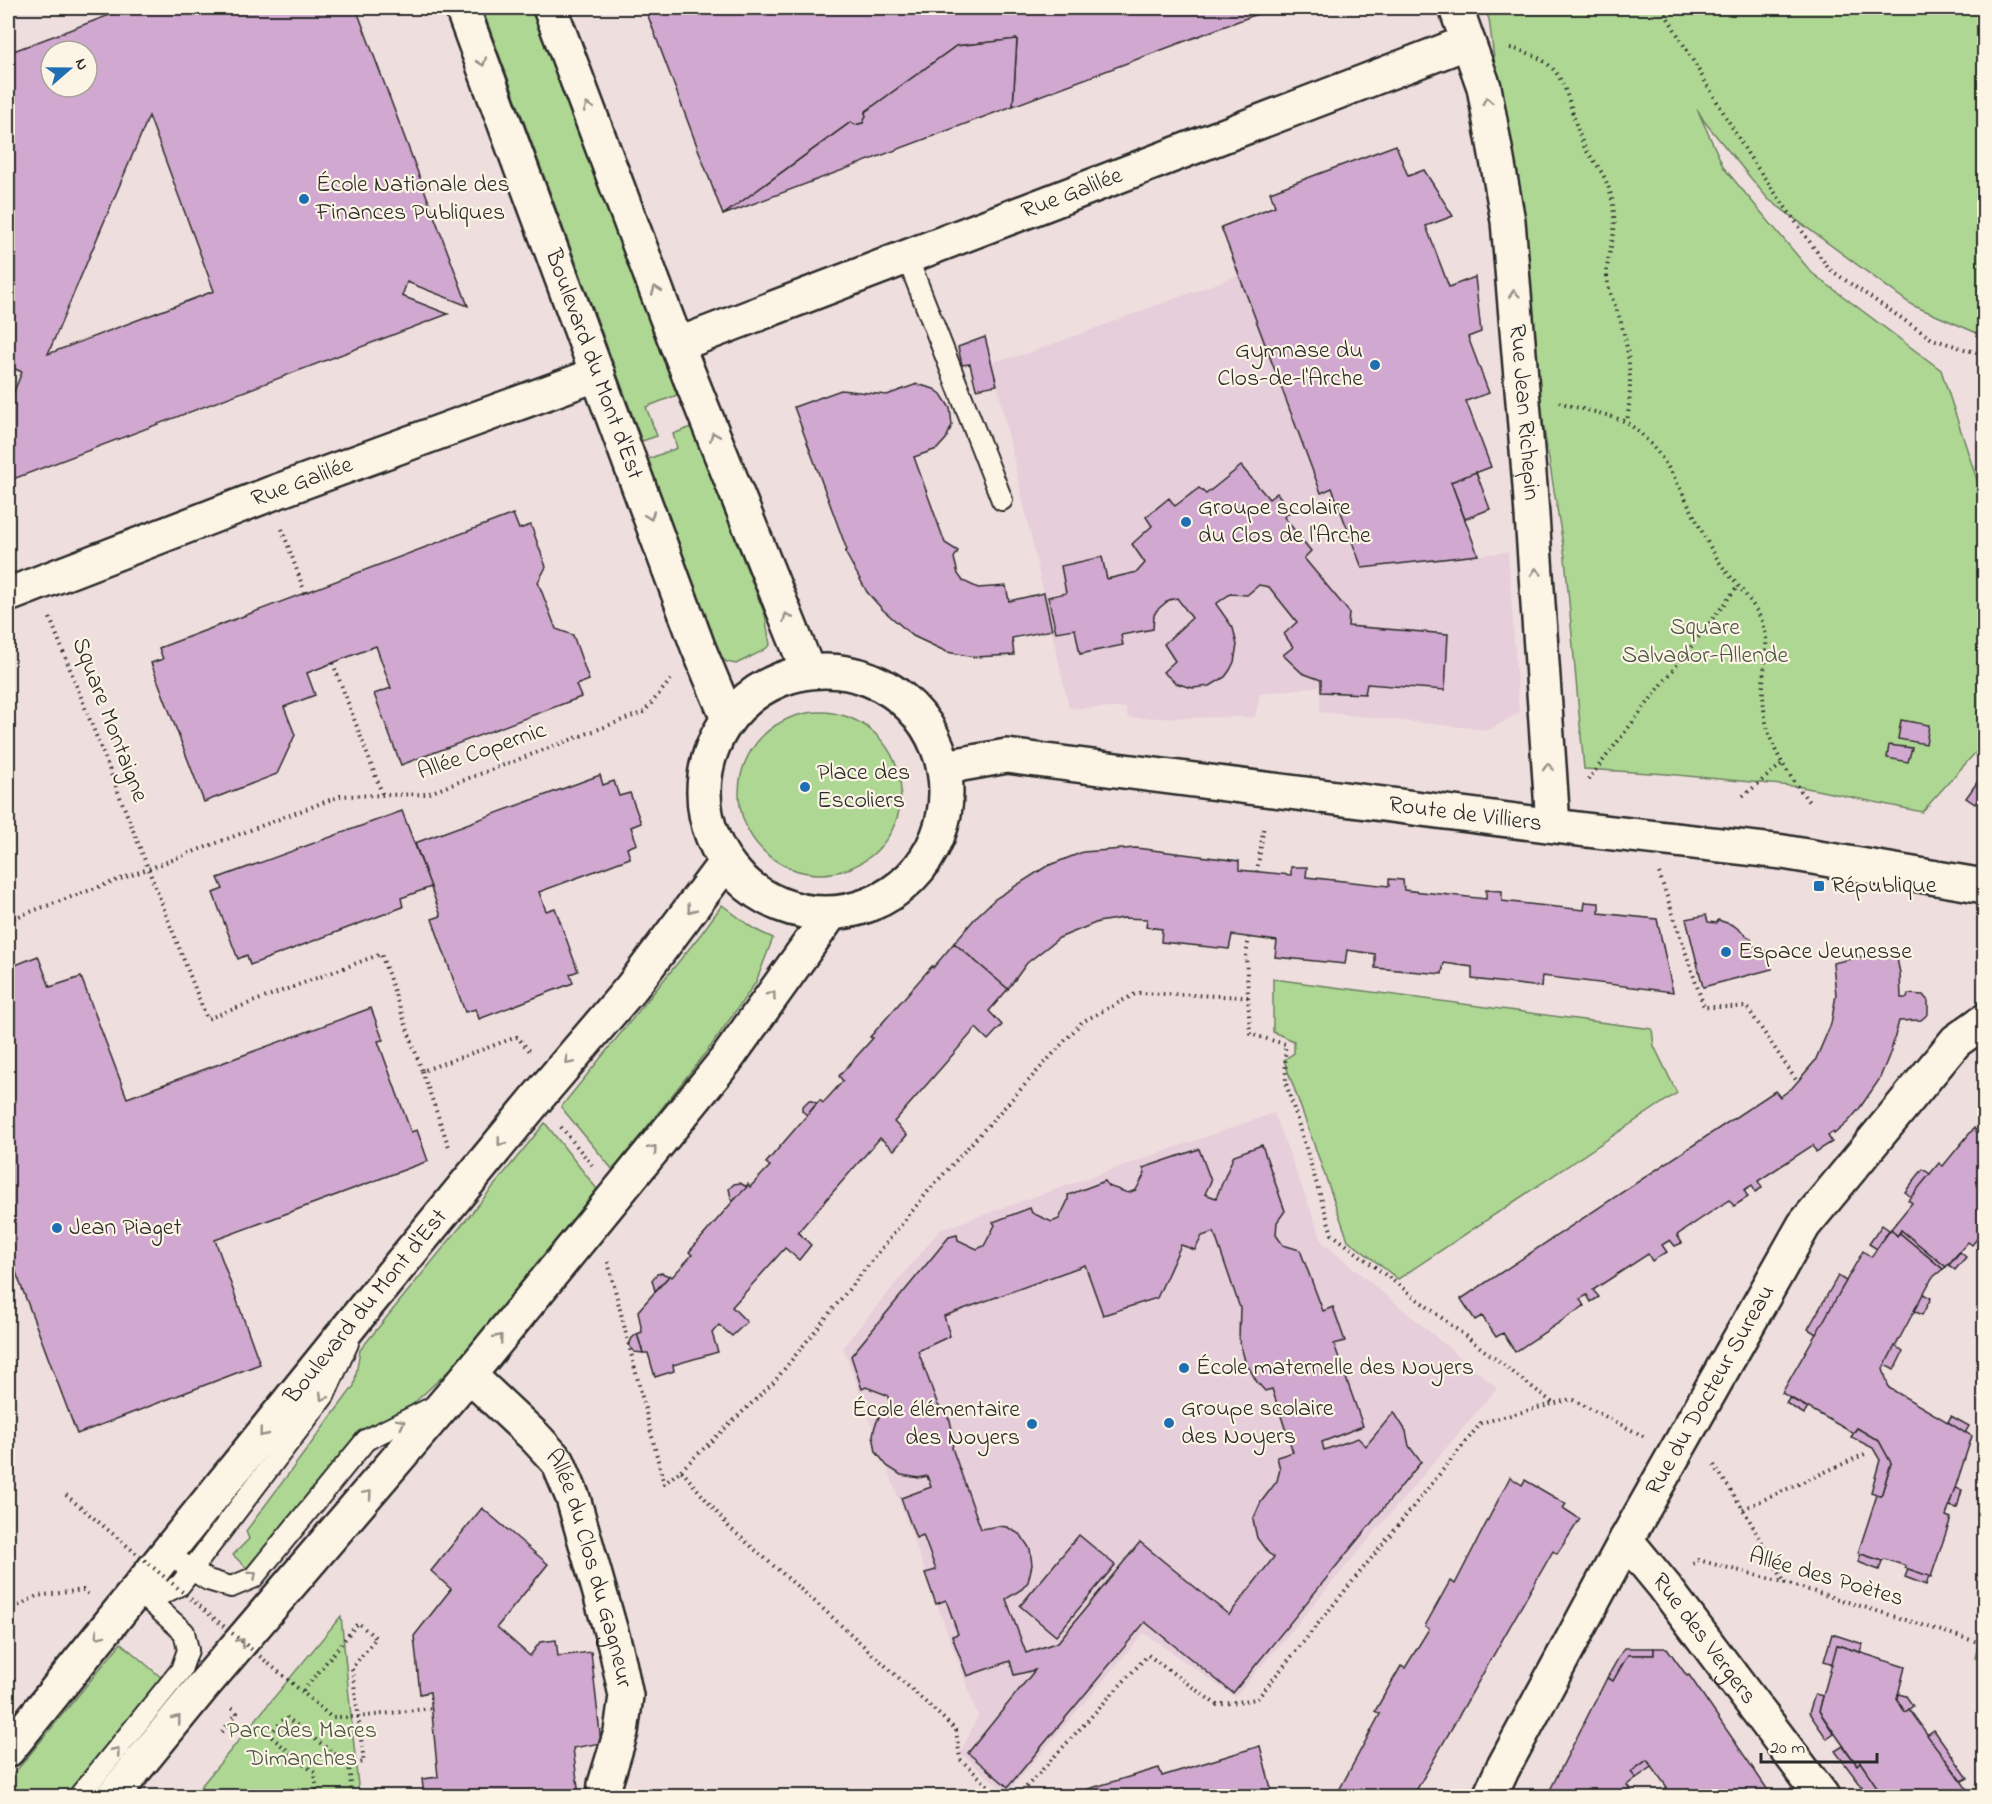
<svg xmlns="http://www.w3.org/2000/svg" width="1992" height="1804" font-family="'Indie Flower',sans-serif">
<rect width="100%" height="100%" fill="#efdede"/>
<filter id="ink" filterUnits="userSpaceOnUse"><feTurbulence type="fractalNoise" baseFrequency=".0167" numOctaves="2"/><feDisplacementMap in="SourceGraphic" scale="12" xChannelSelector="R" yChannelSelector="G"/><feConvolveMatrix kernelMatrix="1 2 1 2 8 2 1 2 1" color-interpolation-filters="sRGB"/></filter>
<g filter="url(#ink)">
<g fill="#e6ceda">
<polygon points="1239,275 1321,492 1332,488 1362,568 1508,552 1519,713 1489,730 1320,712 1320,686 1260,694 1255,717 1128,718 1126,708 1069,708 992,362 1026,354"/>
<polygon points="1274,1113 1323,1243 1497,1388 1235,1697 1144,1633 1007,1793 960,1753 978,1716 843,1347 940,1230"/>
</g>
<g fill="#aed794" stroke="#6c8160" stroke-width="1.5">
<polygon points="482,8 531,8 677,395 646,407 657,436 642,441"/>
<polygon points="1484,8 1984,8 1984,336 1912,305 1768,199 1704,121 1697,109 1724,168 1812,273 1941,370 1977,480 1984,483 1984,743 1922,812 1802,787 1667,774 1584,769 1565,557 1531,350 1489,19"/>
<path d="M691 427 765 615 770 645C765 651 745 659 736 664L727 662 722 659 648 459 677 448 673 434Z"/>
<circle cx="820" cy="793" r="81"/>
<polygon points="722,905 754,929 773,938 756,982 711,1046 613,1170 561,1107 701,934"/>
<polygon points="1273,979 1652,1029 1654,1046 1677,1093 1398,1279 1348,1240 1284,1060 1294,1053 1294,1041 1273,1032"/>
<polygon points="545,1123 597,1189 458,1362 354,1459 253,1574 233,1555 249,1539 246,1531 354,1386 360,1350"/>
<polygon points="341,1616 359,1796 193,1796"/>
<polygon points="1984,1621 1984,1661 1975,1658"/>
<polygon points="121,1643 177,1691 74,1796 8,1796 8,1781"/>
</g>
<g fill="#d1a8cf" stroke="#2b2b2b" stroke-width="1.5" fill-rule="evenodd">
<path d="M128 8H356L468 306 407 282 402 296 448 314 8 481V406L22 372 8 366V53ZM51 51H87V87H51ZM149 116 214 291 48 354Z"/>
<polygon points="645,8 1273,8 1013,106 1017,39 956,46 865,112 866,116 863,123 855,125 851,122 723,215"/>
<polygon points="1017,39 1013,106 723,215 851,122 855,125 863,123 866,116 865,112 956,46"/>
<polygon points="1396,145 1408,176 1424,170 1453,216 1426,226 1449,287 1475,277 1481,332 1468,337 1489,393 1466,401 1491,467 1451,482 1478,555 1362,568 1332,488 1321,493 1221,227 1275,206 1270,192"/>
<polygon points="985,337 997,385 976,389 970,364 962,365 958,347"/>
<polygon points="917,384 934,389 941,394 950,408 952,425 946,439 937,449 914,457 945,543 958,551 954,558 958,574 963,581 978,588 1006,586 1009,601 1044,593 1052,630 1012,638 1014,655 974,657 947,652 913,636 882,609 867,592 845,552 847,550 794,407 841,390 887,395"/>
<polygon points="1241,466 1269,499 1277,493 1291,511 1284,517 1311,551 1304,558 1349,612 1348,626 1448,634 1445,690 1367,684 1365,694 1321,692 1321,680 1302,673 1283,655 1293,647 1284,634 1297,622 1269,587 1259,585 1247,595 1230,594 1216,604 1233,628 1237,645 1234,662 1230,670 1225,677 1210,686 1193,688 1185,686 1176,683 1163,672 1175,661 1164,644 1192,618 1177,598 1169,600 1157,610 1154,615 1153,629 1121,635 1123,645 1080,654 1075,629 1056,632 1048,597 1066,593 1061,566 1102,557 1107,579 1137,572 1145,563 1132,544 1152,526 1146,517 1169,498 1175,506 1199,488 1206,494"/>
<polygon points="1476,472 1490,509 1465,519 1451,482"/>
<polygon points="513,514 519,529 531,525 546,567 538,582 556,629 573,635 589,680 576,685 581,697 401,765 374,694 391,688 376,646 307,673 315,695 284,707 295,735 277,774 204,802 151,663 163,659 159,648"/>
<polygon points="1901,720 1929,725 1926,744 1898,739"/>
<polygon points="1889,745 1912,748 1908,762 1887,758"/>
<polygon points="600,775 603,785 614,781 619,796 630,793 641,823 631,827 637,844 627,848 630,858 539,892 546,911 555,908 578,971 570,974 573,983 479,1019 476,1009 465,1012 432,919 441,916 415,843"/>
<polygon points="1978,781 1984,785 1984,792 1975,804 1966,798"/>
<polygon points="402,811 431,887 401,898 403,907 250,965 247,955 238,959 213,893 223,889 218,878"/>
<polygon points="1136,848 1239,861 1239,870 1291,875 1291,867 1307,867 1306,877 1389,886 1389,879 1403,880 1404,890 1486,899 1486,890 1502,891 1502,901 1584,910 1585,902 1599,903 1599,913 1657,919 1673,992 1542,976 1541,987 1472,979 1472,967 1444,963 1442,974 1375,968 1375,954 1347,950 1345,964 1275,957 1277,941 1232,935 1229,949 1161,942 1162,929 1146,927 1147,919 1123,918 1098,922 1059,938 1027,963 1008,989 954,943 977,916 995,899 1047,866 1083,852"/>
<polygon points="1706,915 1708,922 1717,923 1718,920 1733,925 1751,939 1758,953 1765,951 1772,969 1703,987 1686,919"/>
<polygon points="954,943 1008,989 989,1011 1002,1025 988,1040 976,1028 894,1122 907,1135 894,1150 880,1138 798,1232 811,1245 799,1260 785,1248 732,1307 747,1322 732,1336 719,1325 712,1333 718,1352 673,1365 674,1371 655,1377 648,1353 643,1353 637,1334 642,1332 638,1311 669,1276 670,1275 672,1277 692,1255 689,1252 748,1184 750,1187 770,1166 766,1163 820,1100 823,1103 843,1081 839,1076 873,1038 870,1037 932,966 933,968"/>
<polygon points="1895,949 1900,973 1901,998 1907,998 1908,994 1923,995 1928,1001 1928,1014 1921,1020 1899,1021 1891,1051 1879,1080 1859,1109 1848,1122 1834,1134 1833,1132 1828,1136 1832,1142 1816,1152 1813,1145 1758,1181 1762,1188 1755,1192 1752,1185 1744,1190 1748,1197 1734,1206 1729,1200 1677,1235 1682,1243 1675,1246 1670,1240 1662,1245 1667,1252 1652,1261 1648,1254 1593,1290 1599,1297 1591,1302 1587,1295 1580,1299 1584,1306 1515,1352 1503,1333 1496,1337 1482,1316 1475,1320 1461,1299 1775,1091 1780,1097 1792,1088 1815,1061 1831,1024 1836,995 1833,963"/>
<polygon points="38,956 50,987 81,977 127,1098 371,1008 383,1040 378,1041 411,1132 417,1130 428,1161 215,1240 260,1364 77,1434 8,1251 8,968"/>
<polygon points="809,1100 817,1103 807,1115 802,1111 802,1107"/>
<polygon points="1984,1123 1984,1230 1972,1245 1968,1242 1946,1267 1901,1230 1897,1236 1891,1229 1912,1203 1908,1200 1939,1163 1943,1166 1974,1128 1976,1131"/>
<path d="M1262 1145 1285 1211 1277 1222 1276 1235 1283 1245 1300 1250 1323 1311 1333 1307 1345 1341 1334 1344 1363 1426 1322 1442 1324 1450 1358 1438 1366 1446 1394 1412 1406 1431 1409 1446 1421 1462 1233 1693 1145 1622 1008 1787 968 1753 1035 1670 1014 1675 1010 1661 967 1676 952 1636 958 1634 946 1600 936 1604 925 1573 936 1570 923 1535 916 1538 901 1498 931 1487 927 1476 919 1478 901 1475 887 1466 876 1452 873 1435 875 1426 879 1417 891 1404 887 1395 866 1387 862 1389 851 1356 949 1237 957 1235 958 1240 977 1249 984 1246 995 1225 993 1222 1030 1208 1032 1213 1052 1222 1059 1219 1068 1200V1195L1105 1181 1108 1186 1128 1193 1136 1190 1145 1173 1143 1168 1199 1149 1211 1181 1205 1194 1216 1198 1234 1155ZM1214 1232 1240 1308 1239 1339 1245 1361 1257 1382 1265 1391 1272 1389 1293 1452 1277 1457 1280 1469 1277 1481 1261 1502 1253 1520 1257 1538 1268 1553 1274 1557 1229 1615 1140 1542 1058 1642 1026 1653 1006 1599 1022 1589 1028 1582 1032 1565 1030 1549 1021 1535 1007 1527 999 1526 981 1529 952 1448 954 1439 950 1420 938 1405 918 1351 950 1336 944 1316 1085 1265 1103 1315 1157 1298 1181 1245 1195 1250 1202 1236Z"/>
<polygon points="1923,1169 1930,1174 1911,1197 1905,1192"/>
<polygon points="740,1183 747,1187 732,1202 729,1189 734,1184"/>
<polygon points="1882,1225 1889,1230 1877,1249 1869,1244"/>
<polygon points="1891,1229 1897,1236 1900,1233 1943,1269 1932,1278 1883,1369 1889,1388 1972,1436 1946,1516 1951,1518 1931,1577 1905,1568 1906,1566 1885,1559 1882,1561 1858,1553 1877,1495 1881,1496 1891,1463 1879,1441 1857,1428 1853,1433 1782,1393 1863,1251 1871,1257"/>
<polygon points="1901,1230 1946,1267 1943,1269 1900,1233"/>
<polygon points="1960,1252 1966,1257 1955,1270 1949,1265"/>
<polygon points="662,1273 669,1276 655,1291 652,1280 657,1274"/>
<polygon points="1838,1276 1846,1281 1816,1334 1808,1329"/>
<polygon points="1923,1294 1931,1298 1922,1315 1914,1311"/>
<polygon points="637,1334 643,1353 634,1352 629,1345 632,1338"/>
<polygon points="1895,1346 1903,1352 1894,1370 1885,1365"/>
<polygon points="1790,1398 1808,1408 1804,1414 1786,1403"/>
<polygon points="1951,1416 1969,1426 1965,1433 1948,1422"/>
<polygon points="1857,1428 1879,1441 1891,1463 1881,1496 1871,1492 1880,1460 1873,1448 1851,1437"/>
<polygon points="1510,1477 1522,1485 1525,1480 1566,1504 1563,1508 1580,1519 1557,1554 1553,1551 1413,1796 1336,1796 1380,1714 1375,1711 1401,1666 1405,1668 1429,1629 1425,1626 1450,1581 1455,1584"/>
<polygon points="1955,1488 1962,1490 1957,1508 1949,1506"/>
<polygon points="482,1508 548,1564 497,1627 530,1656 540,1642 556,1640 558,1656 591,1652 601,1743 573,1748 579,1796 424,1796 422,1779 438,1777 430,1692 420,1694 414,1636 451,1589 431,1571"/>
<polygon points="1079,1535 1115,1565 1056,1636 1020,1606"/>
<polygon points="1861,1554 1882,1561 1879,1570 1858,1562"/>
<polygon points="1908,1569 1929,1576 1926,1585 1905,1577"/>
<polygon points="1832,1634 1863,1644 1860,1652 1837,1645 1833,1664 1824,1661"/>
<polygon points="1837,1645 1905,1667 1897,1699 1905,1712 1909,1709 1972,1796 1879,1796 1881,1793 1860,1762 1857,1765 1819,1711"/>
<polygon points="1624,1648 1654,1648 1654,1655 1628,1655 1613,1681 1607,1678"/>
<polygon points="1654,1648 1667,1648 1687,1676 1689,1675 1772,1796 1669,1796 1664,1789 1667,1787 1647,1760 1631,1772 1636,1778 1627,1785 1635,1796 1550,1796 1548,1794 1607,1678 1613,1681 1628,1655 1654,1655"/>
<polygon points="1815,1694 1823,1696 1819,1711 1834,1734 1827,1739 1809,1713"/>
<polygon points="1898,1694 1906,1696 1913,1706 1905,1712 1897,1699"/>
<polygon points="1934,1730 1968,1778 1962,1781 1927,1735"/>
<polygon points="1260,1746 1273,1796 1090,1796 1088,1789 1159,1768 1162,1776"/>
<polygon points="1843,1746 1857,1765 1860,1762 1881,1793 1876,1796 1869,1796 1835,1751"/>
<polygon points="1647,1760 1652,1767 1636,1778 1631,1772"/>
</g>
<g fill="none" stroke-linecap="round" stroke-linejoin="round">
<defs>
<g id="service">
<polyline points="907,257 1002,500"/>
<polyline points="183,1564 208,1580 231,1587 253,1578 366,1440 433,1407"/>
<polyline points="136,1589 162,1594 180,1585 324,1396 348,1343"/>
<polyline points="79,1796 181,1670 188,1650 184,1632 136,1589"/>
</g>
<g id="minor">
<path id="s1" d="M1456 8 1484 87 1508 221 1530 486 1553 825"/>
<path id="s2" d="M677 345 1468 42"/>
<path id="s3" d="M8 595 270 494 598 374"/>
<path id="s4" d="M469 1375 535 1437 558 1462 573 1498 617 1653 626 1696 621 1732 605 1784 604 1796"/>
<path id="s5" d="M1626 1540 1664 1586 1822 1796"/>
<path id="s6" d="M1490 1796 1502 1770 1626 1540 1804 1225 1956 1041 1984 1021"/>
</g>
<g id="tertiary">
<path id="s7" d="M945 767 1007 756 1586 830 1783 852 1984 886"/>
</g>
<g id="secondary">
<path id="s8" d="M462 8 698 647 728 719"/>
<polyline points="550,8 677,345 808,671"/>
<circle cx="825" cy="792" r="121"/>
<path id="s9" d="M8 1750 366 1306 538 1097 632 987 726 862"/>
<polyline points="113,1796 203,1686 469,1375 726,1060 830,915"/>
</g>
</defs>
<use href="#service" stroke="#2b2b2b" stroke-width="24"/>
<use href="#minor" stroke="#2b2b2b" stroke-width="38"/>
<use href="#tertiary" stroke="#2b2b2b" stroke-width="38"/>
<use href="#secondary" stroke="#2b2b2b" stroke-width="38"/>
<g stroke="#2b2b2b" stroke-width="4" stroke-dasharray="1.5 4.5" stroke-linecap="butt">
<polyline points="1662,8 1749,156 1829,269 1932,339 1984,355"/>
<path d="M1510 48C1573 61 1563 98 1584 146 1587 153 1593 158 1597 165 1608 181 1613 197 1614 216 1617 240 1603 260 1608 284 1610 297 1618 310 1621 323 1631 356 1632 388 1627 422"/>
<path d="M1559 402C1577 409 1616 415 1629 424 1674 457 1689 514 1718 560 1733 583 1759 604 1765 631 1769 648 1763 668 1763 686 1762 740 1781 763 1811 805"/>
<polyline points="282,529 305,593"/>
<polyline points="50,618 207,1019 381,954 422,1071 517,1037 530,1051"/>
<polyline points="333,663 383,796"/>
<polyline points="1588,780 1738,586"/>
<polyline points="1743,796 1782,764"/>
<polyline points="1257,872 1264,825"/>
<polyline points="1659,873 1704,1007 1747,1007 1798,1083"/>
<polyline points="8,920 148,869 340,796 427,794 644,712 673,677"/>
<polyline points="1249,937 1246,956 1250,1034 1285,1044 1286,1083 1332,1234 1553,1403"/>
<polyline points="422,1071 449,1147"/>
<polyline points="561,1127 592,1165"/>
<polyline points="608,1262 664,1484 681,1470 729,1527 821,1607 956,1730 960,1759 999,1796"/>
<polyline points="1714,1465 1743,1509 1785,1583"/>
<polyline points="681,1470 773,1383 930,1189 1082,1022 1137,993 1248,997"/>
<polyline points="1743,1509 1865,1454"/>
<polyline points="1693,1564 1698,1560 1786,1583 1984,1644"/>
<polyline points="8,1611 37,1596 83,1590 89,1595"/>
<polyline points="292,1683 331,1717 358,1717 432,1708"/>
<polyline points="303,1691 358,1623 376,1638 352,1668 364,1762 349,1765 352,1796"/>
<polyline points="222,1732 237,1713 231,1708"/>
<polyline points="317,1796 315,1773 269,1735 286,1717 349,1765"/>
<polyline points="1018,1796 1148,1655 1217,1705 1257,1699 1481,1423 1571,1399 1645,1437"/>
</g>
<use href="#service" stroke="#fcf5e5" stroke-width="20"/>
<use href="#minor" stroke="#fcf5e5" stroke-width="33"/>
<use href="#tertiary" stroke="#fcf5e5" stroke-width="33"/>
<use href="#secondary" stroke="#fcf5e5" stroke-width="33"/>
<polyline stroke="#2b2b2b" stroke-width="4" stroke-dasharray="1.5 4.5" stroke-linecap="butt" points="66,1495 292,1683"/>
</g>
<defs><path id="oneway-chevron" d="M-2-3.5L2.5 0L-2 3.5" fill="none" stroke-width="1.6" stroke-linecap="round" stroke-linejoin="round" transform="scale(1.5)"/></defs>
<g stroke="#949088">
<use href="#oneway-chevron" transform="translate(482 62) rotate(70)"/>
<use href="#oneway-chevron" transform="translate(1487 101) rotate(-100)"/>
<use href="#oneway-chevron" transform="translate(588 107) rotate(-111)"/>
<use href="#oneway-chevron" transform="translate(656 290) rotate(-111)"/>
<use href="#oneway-chevron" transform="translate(1514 294) rotate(-95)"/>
<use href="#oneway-chevron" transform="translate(714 436) rotate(-112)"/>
<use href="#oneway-chevron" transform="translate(650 516) rotate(70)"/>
<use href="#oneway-chevron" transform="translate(1536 572) rotate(-94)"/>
<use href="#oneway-chevron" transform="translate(787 617) rotate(-112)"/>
<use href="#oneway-chevron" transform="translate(1548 767) rotate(-94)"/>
<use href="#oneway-chevron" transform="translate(691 909) rotate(127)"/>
<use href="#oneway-chevron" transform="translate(772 995) rotate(-55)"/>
<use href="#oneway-chevron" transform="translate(569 1061) rotate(131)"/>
<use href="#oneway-chevron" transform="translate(501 1142) rotate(129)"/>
<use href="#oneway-chevron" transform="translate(653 1149) rotate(-50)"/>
<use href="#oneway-chevron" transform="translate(499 1338) rotate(-51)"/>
<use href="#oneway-chevron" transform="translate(323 1397) rotate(122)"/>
<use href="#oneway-chevron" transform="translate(401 1423) rotate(-26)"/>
<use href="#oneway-chevron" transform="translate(263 1433) rotate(129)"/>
<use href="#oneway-chevron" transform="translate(368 1494) rotate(-49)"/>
<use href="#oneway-chevron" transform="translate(253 1575) rotate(-40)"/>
<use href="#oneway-chevron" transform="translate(99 1635) rotate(128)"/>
<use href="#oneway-chevron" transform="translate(241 1642) rotate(-49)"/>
<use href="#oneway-chevron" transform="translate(177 1719) rotate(-51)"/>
<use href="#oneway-chevron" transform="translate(116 1751) rotate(-51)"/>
</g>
</g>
<g fill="#1f6fb2" stroke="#fcf5e5" stroke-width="2">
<circle cx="304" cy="199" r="6"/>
<circle cx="1375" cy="365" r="6"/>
<circle cx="1186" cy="522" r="6"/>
<circle cx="805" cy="787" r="6"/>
<rect x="1813" y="880" width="12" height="12" rx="3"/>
<circle cx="1726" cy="952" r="6"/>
<circle cx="57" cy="1228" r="6"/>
<circle cx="1184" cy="1368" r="6"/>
<circle cx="1169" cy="1423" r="6"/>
<circle cx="1032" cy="1424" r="6"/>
</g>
<g text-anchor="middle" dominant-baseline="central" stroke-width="4.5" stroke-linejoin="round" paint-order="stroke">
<g font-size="24" fill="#2b2b2b" stroke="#fcf5e5" text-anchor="start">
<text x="316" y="185">École Nationale des<tspan x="316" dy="28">Finances Publiques</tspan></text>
<text x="1363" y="351" text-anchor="end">Gymnase du<tspan x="1363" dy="28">Clos-de-l'Arche</tspan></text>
<text x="1198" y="508">Groupe scolaire<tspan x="1198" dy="28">du Clos de l'Arche</tspan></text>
<text x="817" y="773">Place des<tspan x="817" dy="28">Escoliers</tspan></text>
<text x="1831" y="886">République</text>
<text x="1738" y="952">Espace Jeunesse</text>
<text x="69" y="1228">Jean Piaget</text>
<text x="1196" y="1368">École maternelle des Noyers</text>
<text x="1181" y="1409">Groupe scolaire<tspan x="1181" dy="28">des Noyers</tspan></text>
<text x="1020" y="1410" text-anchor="end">École élémentaire<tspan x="1020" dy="28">des Noyers</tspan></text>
</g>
<g font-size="24" fill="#2b2b2b" stroke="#fcf5e5">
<text stroke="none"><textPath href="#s2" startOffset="423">Rue Galilée</textPath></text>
<text stroke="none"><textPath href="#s8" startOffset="380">Boulevard du Mont d'Est</textPath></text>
<text stroke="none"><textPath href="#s1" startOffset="412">Rue Jean Richepin</textPath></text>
<text stroke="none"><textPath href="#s3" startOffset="315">Rue Galilée</textPath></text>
<text transform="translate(109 720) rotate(69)">Square Montaigne</text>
<text transform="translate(482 752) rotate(-19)">Allée Copernic</text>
<text stroke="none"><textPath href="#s7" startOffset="525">Route de Villiers</textPath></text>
<text stroke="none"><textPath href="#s9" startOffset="570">Boulevard du Mont d'Est</textPath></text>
<text stroke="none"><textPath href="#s6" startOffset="462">Rue du Docteur Sureau</textPath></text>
<text stroke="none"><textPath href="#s4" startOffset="236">Allée du Clos du Gagneur</textPath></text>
<text transform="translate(1826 1578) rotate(16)">Allée des Poètes</text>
<text stroke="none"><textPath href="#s5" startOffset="126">Rue des Vergers</textPath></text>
</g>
<g font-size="24" fill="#4c5645" stroke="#fcf5e5">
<text x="1705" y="628">Square<tspan x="1705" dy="28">Salvador-Allende</tspan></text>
<text x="302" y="1731">Parc des Mares<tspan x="302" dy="28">Dimanches</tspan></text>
</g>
</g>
<rect width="1992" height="1804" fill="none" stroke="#fcf5e5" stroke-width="30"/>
<rect x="15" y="15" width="1962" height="1774" fill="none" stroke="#2b2b2b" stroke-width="2" filter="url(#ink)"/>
<g transform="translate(69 69) rotate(70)"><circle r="28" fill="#fcf5e5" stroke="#a8a49b" stroke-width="1.5"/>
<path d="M0-4.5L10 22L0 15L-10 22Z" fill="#1f6fb2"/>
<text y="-9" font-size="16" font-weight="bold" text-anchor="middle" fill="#2b2b2b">N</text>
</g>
<path d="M1761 1753v9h116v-9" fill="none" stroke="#2b2b2b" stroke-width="3"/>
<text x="1770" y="1753" font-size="18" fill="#2b2b2b" stroke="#fcf5e5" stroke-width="4.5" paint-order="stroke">20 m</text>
</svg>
